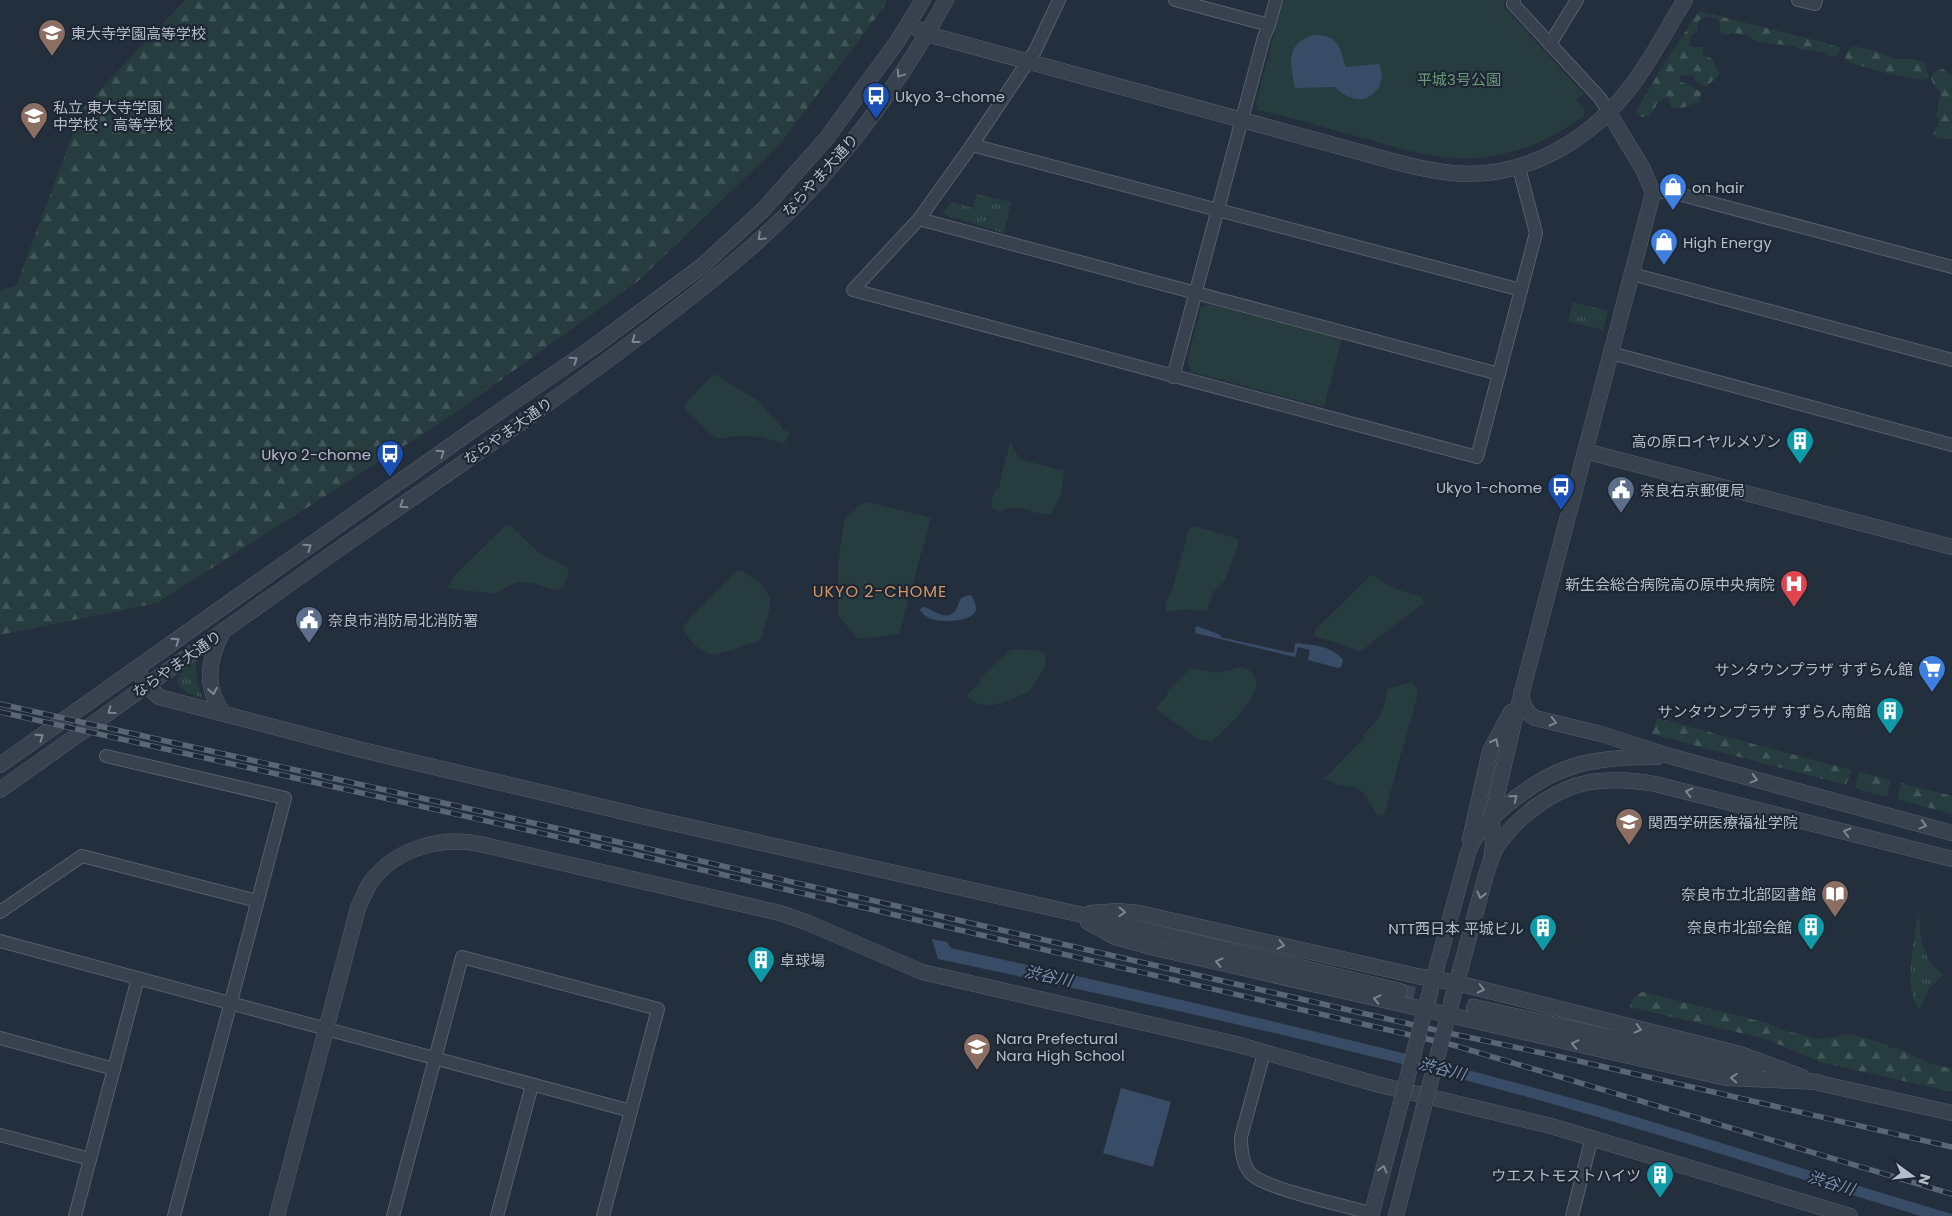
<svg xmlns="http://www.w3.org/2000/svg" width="1952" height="1216" font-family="Poppins,'Noto Sans JP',sans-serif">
<defs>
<pattern id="grass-tufts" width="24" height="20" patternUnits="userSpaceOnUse" patternTransform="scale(1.25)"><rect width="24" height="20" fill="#263c3f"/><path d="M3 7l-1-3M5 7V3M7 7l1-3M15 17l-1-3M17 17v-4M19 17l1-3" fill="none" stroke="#435659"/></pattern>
<pattern id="forest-firs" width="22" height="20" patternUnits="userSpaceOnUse" patternTransform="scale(1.25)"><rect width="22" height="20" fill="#263c3f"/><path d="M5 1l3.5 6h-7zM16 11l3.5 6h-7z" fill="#435659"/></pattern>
</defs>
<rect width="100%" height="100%" fill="#242f3e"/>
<g fill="url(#grass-tufts)">
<polygon points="976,194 1011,202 1004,233 942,214 951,202 973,208"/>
<polygon points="1573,302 1608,311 1603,330 1568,321"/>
<path d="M196 658 197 683 203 698C171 689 171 678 196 658Z"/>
<path d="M1919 909C1920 937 1920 957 1943 975L1928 990 1920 1010C1901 991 1916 934 1919 909Z"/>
</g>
<g fill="url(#forest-firs)">
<polygon points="185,0 887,0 883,8 780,144 638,281 451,416 157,603 0,635 0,290 16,286 82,109"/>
<path d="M1699 11 1826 43 1840 48 1838 55 1829 57 1824 52 1803 50 1793 46 1757 42 1746 35 1734 33 1725 35 1720 32V25L1717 18 1707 16 1698 21 1697 32 1691 36 1689 45 1694 47H1703V55L1711 58 1720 74 1706 87 1697 83 1691 74 1680 76V82C1689 83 1693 89 1702 92L1698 102 1682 108 1671 107 1668 97 1658 102 1650 116 1641 117 1636 111 1662 67Z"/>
<polygon points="1854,46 1878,52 1895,59 1915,59 1924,62 1929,77 1923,80 1885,73 1851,63 1845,58 1848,50"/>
<polygon points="1941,68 1952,76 1952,139 1942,139 1932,136 1939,121 1936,116 1941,93 1934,86 1931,78 1934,71"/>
<polygon points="1657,718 1851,770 1846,785 1652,734"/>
<polygon points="1859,772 1891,780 1886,797 1855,788"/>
<polygon points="1901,783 1952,796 1952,814 1897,799"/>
<path d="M1642 992 1767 1023 1782 1030 1819 1039 1850 1034 1886 1044 1888 1048H1897L1929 1063 1952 1069V1092L1820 1062 1766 1039 1630 1007C1631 999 1635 996 1642 992Z"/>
</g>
<g fill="#263c3f">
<path d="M1283 0H1505L1504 7 1584 94 1576 100 1584 109V116C1538 149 1489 165 1433 156 1410 152 1388 145 1366 139 1330 129 1295 119 1259 110L1256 103Z"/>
<polygon points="1208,304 1342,339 1324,407 1192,372 1187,361 1201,308"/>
<polygon points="714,374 760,402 784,430 789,432 784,444 763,437 735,436 720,439 712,435 685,409 684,405"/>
<path d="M1010 442 1020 459 1064 471 1061 495 1051 514C1032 516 1018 500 1000 512L992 508 991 504 995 489 998 490Z"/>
<path d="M869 502 931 518 899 634C887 635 869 639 857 638L838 615V565L844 520 860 505Z"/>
<path d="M506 525 511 526 539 553 567 567 569 571 563 588 557 590C528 583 523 575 496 594L447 588 454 576Z"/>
<polygon points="1194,526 1235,538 1238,540 1238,545 1225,580 1213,592 1207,610 1203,611 1184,609 1168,612 1165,608 1168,596 1170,597 1189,529"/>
<path d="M737 571H742L759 582 770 597V608L761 638 759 641 716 655C702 654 689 641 683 629L688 620Z"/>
<polygon points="1370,576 1374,576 1393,588 1422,597 1424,603 1361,651 1358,651 1341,644 1314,636 1315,630"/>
<path d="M1011 649C1017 650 1041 649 1045 654 1050 660 1035 687 1029 691 1026 694 1022 694 1019 696 1002 704 984 710 968 698L967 695 981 682 979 679Z"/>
<path d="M1242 667C1282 681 1227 727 1212 742L1198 739 1157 710 1156 707 1168 695 1167 692 1191 668 1217 673Z"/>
<path d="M1411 682 1416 686 1418 694 1384 815 1378 816 1363 792 1351 786 1340 785 1324 779 1364 738 1363 735C1378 721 1385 710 1387 689Z"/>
</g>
<g fill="#394c67">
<path d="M1312 35C1340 35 1338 45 1346 67L1379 64C1388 81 1374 102 1355 99 1346 97 1341 92 1334 87L1295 88C1291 64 1284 46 1312 35Z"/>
<path d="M969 595 972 596C973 599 976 604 976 608 976 623 938 623 929 618 925 616 922 613 920 610L922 607C932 607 945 624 956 610 958 606 959 602 961 598Z"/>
<path d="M1196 626 1221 635 1220 637 1292 653 1294 652 1295 643C1312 645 1331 645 1343 660L1341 667 1338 668 1308 660 1310 650 1298 647 1295 657 1195 633Z"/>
<path d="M932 939 947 942 951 948C1166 996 1381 1044 1593 1104 1713 1139 1832 1179 1952 1214V1216H1920L1914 1214C1762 1167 1611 1118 1457 1078 1285 1033 1112 996 938 959Z"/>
<polygon points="1121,1088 1171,1102 1153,1167 1103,1153"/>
</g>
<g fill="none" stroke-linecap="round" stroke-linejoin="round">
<polyline stroke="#3a4453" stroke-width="15" stroke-dasharray="15 8" stroke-linecap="butt" points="1400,991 1474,1007"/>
<defs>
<g id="minor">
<polyline points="1059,0 1035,51 972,145 919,219 853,290 1477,457 1536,233 1519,168"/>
<polyline points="1175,0 1269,25"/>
<polyline points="1514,0 1513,4 1600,98 1609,113"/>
<polyline points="1798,0 1815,4 1816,0"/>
<polyline points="1550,44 1577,0"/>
<polyline points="972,145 1521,290"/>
<polyline points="1653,193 1667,191 1952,267"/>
<polyline points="919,219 1499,374"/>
<polyline points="1632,274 1952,360"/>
<polyline points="1611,353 1952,445"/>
<polyline points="1173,377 1264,37 1269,25 1276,0"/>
<polyline points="106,756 285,798 174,1216"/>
<polyline points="0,912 82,856 257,901"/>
<polyline points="0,941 631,1111"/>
<polyline points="0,1038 114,1069"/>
<path d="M1264 1053 1241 1137C1241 1150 1242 1164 1251 1174 1266 1189 1346 1206 1371 1213"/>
<polyline points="0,1135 90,1159"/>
<polyline points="75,1216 138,978"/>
<polyline points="393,1216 462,957 658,1009 603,1216"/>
<polyline points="497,1216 532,1085"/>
<polyline points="1572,1216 1592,1137"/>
</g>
<g id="tertiary">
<path d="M918 29 927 34 1396 162C1415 167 1433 171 1452 173 1526 180 1593 139 1635 81 1653 56 1668 27 1685 0"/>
<polyline points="1585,451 1952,547"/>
<path d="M222 633C208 660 204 689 224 714"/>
<polyline points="136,669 147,685 159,697 358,749 641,816 1074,913 1400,991"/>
<path d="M1521 693C1523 703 1525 713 1535 718L1601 734 1673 757 1952 833"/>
<polyline points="0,765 470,432 592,348 702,266 763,210 826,139 897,42 923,0"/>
<path d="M0 790C127 700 254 608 382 519 473 456 564 394 652 327 718 277 784 224 837 160 879 111 915 56 946 0"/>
<polyline points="1470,839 1490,751 1511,712"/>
<polyline points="1491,860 1493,846 1492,817 1513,726 1653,193 1643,169 1609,113"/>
<polyline points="1090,913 1119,911 1139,913 1417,976 1457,983 1740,1054 1802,1077"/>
<polyline points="1088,922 1115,937 1155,948 1726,1078 1818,1082"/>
<polyline points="1474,1007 1755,1069"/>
<path d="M1423 1017 1468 853C1474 834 1487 822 1502 809 1552 765 1591 756 1657 757"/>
<path d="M1446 1022 1486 875C1489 865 1492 855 1497 846 1518 816 1553 789 1590 782 1612 779 1634 780 1655 784L1952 859"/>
<polyline points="1810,1081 1952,1113"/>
<path d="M277 1216 358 908C362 899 366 889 372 880 398 848 441 836 480 844L780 913 806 922 922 972 1236 1044 1376 1084 1551 1126 1850 1216"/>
<polyline points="1371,1216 1400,1106"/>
<polyline points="1396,1216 1423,1110"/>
</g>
</defs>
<use href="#minor" stroke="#565f6c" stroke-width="14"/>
<use href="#tertiary" stroke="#565f6c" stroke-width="16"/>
<use href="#minor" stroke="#38414e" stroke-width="12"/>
<use href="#tertiary" stroke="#38414e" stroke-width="15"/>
<defs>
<g id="rail">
<polyline points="0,704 636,846 1453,1034 1561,1057 1952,1147"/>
<polyline points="0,712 634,854 1453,1045 1952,1194"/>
</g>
</defs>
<use href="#rail" stroke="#5a6575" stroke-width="5.5"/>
<use href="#rail" stroke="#1d2633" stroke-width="4" stroke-dasharray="11" stroke-linecap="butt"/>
<defs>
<g id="tertiary-bridge">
<polyline points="1400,1106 1423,1017"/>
<polyline points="1423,1110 1446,1024"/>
</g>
</defs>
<use href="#tertiary-bridge" stroke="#565f6c" stroke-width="16" stroke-linecap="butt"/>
<use href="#tertiary-bridge" stroke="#38414e" stroke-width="15"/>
</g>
<defs><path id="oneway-chevron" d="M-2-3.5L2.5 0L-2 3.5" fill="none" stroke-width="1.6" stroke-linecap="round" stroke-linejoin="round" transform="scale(1.25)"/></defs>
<g stroke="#7c8592">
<use href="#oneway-chevron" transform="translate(900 74) rotate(124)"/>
<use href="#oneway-chevron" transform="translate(761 237) rotate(137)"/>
<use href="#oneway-chevron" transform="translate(635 340) rotate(143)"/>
<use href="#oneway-chevron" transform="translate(574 360) rotate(-34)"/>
<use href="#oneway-chevron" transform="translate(441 453) rotate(-35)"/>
<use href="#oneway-chevron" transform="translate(403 505) rotate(145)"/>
<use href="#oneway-chevron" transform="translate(308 547) rotate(-35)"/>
<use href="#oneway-chevron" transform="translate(176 641) rotate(-35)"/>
<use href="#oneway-chevron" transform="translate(213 691) rotate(79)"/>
<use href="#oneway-chevron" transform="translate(111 711) rotate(144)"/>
<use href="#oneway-chevron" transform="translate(1553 722) rotate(14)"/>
<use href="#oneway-chevron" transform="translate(40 737) rotate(-35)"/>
<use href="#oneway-chevron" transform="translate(1495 742) rotate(-63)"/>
<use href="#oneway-chevron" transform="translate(1754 779) rotate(15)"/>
<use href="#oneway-chevron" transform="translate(1689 792) rotate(-166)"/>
<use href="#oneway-chevron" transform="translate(1514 798) rotate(-39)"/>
<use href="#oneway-chevron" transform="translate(1923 825) rotate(15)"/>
<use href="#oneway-chevron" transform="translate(1847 832) rotate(-166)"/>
<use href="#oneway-chevron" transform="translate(1481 895) rotate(104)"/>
<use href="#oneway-chevron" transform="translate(1122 912) rotate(3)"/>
<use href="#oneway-chevron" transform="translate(1281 945) rotate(13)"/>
<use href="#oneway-chevron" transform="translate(1219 962) rotate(-167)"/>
<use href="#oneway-chevron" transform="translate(1481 989) rotate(14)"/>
<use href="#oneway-chevron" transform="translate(1377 999) rotate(-167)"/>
<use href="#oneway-chevron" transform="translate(1638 1029) rotate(14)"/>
<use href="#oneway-chevron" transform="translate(1575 1044) rotate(-167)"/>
<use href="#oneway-chevron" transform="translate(1734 1078) rotate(-177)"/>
<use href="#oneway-chevron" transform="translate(1383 1169) rotate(-75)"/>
</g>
<defs>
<symbol id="school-pin" viewBox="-11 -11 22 30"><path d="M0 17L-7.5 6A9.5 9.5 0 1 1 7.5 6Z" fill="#8d6e63" stroke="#1d2633"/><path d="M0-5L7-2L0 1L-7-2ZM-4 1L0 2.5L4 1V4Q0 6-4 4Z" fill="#fff"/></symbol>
<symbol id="bus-pin" viewBox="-11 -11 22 30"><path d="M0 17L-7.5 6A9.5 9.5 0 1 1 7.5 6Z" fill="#1a4fb4" stroke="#1d2633"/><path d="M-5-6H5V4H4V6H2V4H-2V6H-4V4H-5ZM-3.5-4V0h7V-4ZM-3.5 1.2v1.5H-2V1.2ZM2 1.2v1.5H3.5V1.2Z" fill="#fff"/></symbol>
<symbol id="shop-pin" viewBox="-11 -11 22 30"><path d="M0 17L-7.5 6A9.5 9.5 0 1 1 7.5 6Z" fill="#3f7fe0" stroke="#1d2633"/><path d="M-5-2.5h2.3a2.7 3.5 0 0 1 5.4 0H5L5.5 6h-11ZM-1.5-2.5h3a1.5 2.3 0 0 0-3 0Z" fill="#fff"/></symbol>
<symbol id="building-pin" viewBox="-11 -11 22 30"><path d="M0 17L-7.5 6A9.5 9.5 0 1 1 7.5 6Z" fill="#0f9aa8" stroke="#1d2633"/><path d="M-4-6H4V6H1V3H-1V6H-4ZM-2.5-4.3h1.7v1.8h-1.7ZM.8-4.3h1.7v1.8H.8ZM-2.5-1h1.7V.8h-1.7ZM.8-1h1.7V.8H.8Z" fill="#fff"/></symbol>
<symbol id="civic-pin" viewBox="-11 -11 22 30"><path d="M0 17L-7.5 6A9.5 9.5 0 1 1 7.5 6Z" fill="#5c6f8a" stroke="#1d2633"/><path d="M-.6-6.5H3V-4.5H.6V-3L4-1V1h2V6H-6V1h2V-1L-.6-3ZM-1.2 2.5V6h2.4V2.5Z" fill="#fff"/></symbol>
<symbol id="hospital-pin" viewBox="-11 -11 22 30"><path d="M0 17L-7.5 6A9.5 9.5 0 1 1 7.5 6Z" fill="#e0444e" stroke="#1d2633"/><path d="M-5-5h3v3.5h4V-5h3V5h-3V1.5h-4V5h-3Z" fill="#fff"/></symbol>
<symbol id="supermarket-pin" viewBox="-11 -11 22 30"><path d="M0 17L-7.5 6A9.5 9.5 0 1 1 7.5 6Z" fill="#3f7fe0" stroke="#1d2633"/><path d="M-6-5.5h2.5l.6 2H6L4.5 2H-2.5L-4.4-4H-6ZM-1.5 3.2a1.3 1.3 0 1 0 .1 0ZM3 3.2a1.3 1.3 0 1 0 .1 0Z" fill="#fff"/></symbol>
<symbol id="university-pin" viewBox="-11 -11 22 30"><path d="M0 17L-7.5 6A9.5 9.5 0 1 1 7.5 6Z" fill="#8d6e63" stroke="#1d2633"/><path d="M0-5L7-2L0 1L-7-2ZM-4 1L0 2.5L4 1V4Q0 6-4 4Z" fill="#fff"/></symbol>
<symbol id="library-pin" viewBox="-11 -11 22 30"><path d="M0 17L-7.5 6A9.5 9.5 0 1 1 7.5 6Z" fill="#8d6e63" stroke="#1d2633"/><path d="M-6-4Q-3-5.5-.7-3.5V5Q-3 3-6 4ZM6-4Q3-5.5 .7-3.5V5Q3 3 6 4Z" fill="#fff"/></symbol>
</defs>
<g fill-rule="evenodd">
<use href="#school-pin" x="36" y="17" width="32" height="43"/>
<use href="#bus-pin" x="860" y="80" width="32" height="43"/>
<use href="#school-pin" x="18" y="100" width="32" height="43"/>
<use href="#shop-pin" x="1657" y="171" width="32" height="43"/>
<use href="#shop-pin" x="1648" y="226" width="32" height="43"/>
<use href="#building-pin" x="1784" y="425" width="32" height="43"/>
<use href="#bus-pin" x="374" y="438" width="32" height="43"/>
<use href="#bus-pin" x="1545" y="471" width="32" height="43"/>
<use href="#civic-pin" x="1605" y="474" width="32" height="43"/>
<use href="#hospital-pin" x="1778" y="568" width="32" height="43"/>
<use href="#civic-pin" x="293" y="604" width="32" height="43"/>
<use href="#supermarket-pin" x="1916" y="653" width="32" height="43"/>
<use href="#building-pin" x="1874" y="695" width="32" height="43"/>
<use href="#university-pin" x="1613" y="806" width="32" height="43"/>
<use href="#library-pin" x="1819" y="878" width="32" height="43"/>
<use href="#building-pin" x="1795" y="911" width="32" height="43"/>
<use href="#building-pin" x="1527" y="912" width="32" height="43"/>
<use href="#building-pin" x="745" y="944" width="32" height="43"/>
<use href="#school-pin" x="961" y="1031" width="32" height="43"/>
<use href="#building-pin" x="1644" y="1159" width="32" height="43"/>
</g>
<g text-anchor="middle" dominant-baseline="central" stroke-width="4.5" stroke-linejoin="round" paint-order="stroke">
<g font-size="15" fill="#b4bcc9" stroke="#1d2633" text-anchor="start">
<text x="71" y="33">東大寺学園高等学校</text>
<text x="895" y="96">Ukyo 3-chome</text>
<text x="53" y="107">私立 東大寺学園<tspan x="53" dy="17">中学校・高等学校</tspan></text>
<text x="1692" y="187">on hair</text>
<text x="1683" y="242">High Energy</text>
<text x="1781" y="441" text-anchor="end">高の原ロイヤルメゾン</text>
<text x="371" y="454" text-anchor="end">Ukyo 2-chome</text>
<text x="1542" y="487" text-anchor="end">Ukyo 1-chome</text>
<text x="1640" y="490">奈良右京郵便局</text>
<text x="1775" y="584" text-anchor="end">新生会総合病院高の原中央病院</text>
<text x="328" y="620">奈良市消防局北消防署</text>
<text x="1913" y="669" text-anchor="end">サンタウンプラザ すずらん館</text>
<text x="1871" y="711" text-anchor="end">サンタウンプラザ すずらん南館</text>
<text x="1648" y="822">関西学研医療福祉学院</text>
<text x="1816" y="894" text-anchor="end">奈良市立北部図書館</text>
<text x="1792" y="927" text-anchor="end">奈良市北部会館</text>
<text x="1524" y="928" text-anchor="end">NTT西日本 平城ビル</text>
<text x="780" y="960">卓球場</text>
<text x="996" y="1038">Nara Prefectural<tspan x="996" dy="17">Nara High School</tspan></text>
<text x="1641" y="1175" text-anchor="end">ウエストモストハイツ</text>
</g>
<g font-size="15" fill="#6b9a76" stroke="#1d2633">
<text x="1459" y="79">平城3号公園</text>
</g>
<g font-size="15" fill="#b4bcc9" stroke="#1d2633">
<text transform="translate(820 175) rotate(-48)">ならやま大通り</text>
<text transform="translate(508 431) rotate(-35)">ならやま大通り</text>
<text transform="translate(177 664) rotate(-35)">ならやま大通り</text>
</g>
<g font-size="16" letter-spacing="1" fill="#d59563" stroke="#1d2633">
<text x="880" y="591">UKYO 2-CHOME</text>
</g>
<g font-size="16" font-style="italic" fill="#7c92b1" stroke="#1d2633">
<text transform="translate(1048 976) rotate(12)">渋谷川</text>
<text transform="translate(1442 1069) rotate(14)">渋谷川</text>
<text transform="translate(1831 1183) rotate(17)">渋谷川</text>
</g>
</g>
<g transform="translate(1912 1176) rotate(105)" stroke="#1d2633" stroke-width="4" paint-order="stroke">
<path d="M0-4L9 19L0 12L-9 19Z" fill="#b4bcc9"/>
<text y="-8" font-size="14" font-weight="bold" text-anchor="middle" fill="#b4bcc9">N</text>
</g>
</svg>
